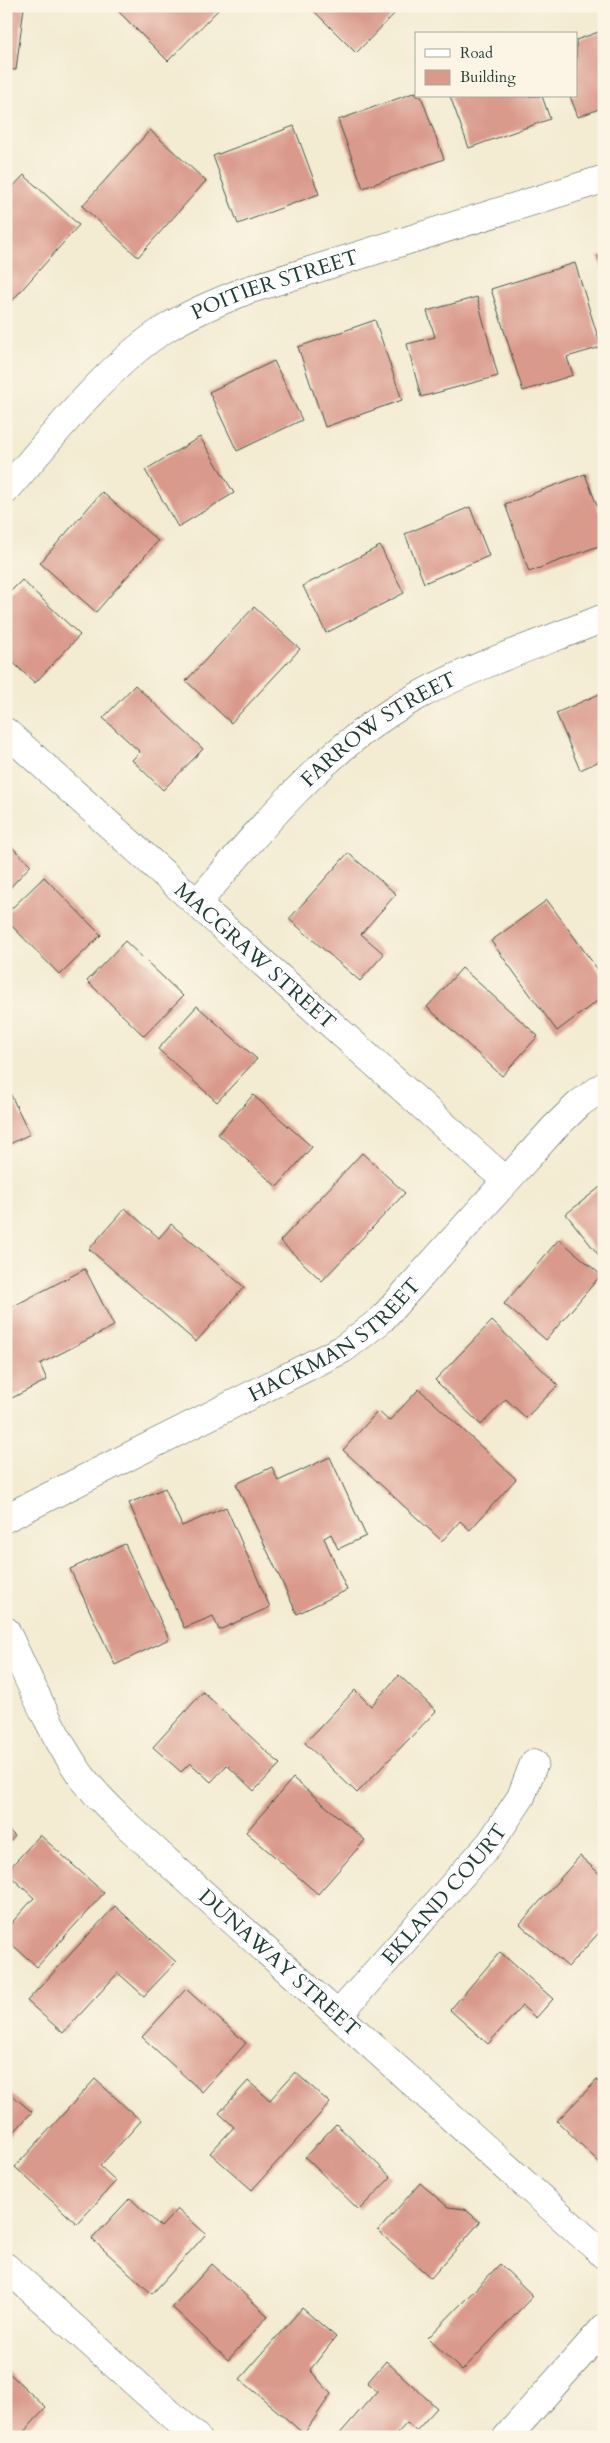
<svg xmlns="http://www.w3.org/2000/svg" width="610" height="2443" font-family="Cardo,serif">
<rect width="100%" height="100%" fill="#fcf5e5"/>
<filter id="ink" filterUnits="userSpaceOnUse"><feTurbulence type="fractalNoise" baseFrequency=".02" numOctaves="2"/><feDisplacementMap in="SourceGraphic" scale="10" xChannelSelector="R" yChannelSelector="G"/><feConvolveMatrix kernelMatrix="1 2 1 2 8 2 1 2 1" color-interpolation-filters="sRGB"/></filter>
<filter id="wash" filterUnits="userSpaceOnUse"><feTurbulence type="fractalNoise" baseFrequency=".0096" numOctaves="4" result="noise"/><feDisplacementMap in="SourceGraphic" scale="20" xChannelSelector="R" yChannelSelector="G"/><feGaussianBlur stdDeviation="1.12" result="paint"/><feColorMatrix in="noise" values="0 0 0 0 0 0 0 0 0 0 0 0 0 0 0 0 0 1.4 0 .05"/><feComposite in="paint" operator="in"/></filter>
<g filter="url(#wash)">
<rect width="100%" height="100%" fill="#f3ebd2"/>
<g id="blocks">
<g fill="#d99a8c">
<polygon points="6,6 24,7 16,70 6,69"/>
<polygon points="113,6 222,6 168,61"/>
<polygon points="309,6 402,6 356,53"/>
<polygon points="604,30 604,107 578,117 570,96 576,96 576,40"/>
<polygon points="416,92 416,96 421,96 444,159 363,188 338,120"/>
<polygon points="450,96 542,96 550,119 469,148"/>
<polygon points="294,126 319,194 238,224 213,156"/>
<polygon points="150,130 206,181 138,257 82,206"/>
<polygon points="24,175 79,225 11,302 6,297 6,194"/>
<polygon points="604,254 604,274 603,274 598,256"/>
<polygon points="575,263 601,347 567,357 573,375 523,391 491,289"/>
<polygon points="477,297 498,376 421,397 407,344 435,337 427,311"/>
<polygon points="375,320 402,400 325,427 298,347"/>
<polygon points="274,361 302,420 237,451 209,392"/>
<polygon points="200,437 234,493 178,527 145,470"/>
<polygon points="585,474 604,524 604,544 529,572 505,504"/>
<polygon points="102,492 158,541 96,612 40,563"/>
<polygon points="470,507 489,556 424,583 405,534"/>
<polygon points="380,546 404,593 326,633 303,586"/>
<polygon points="22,580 80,635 35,683 6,656 6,596"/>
<polygon points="254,607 300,649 231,723 186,681"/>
<polygon points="135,685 203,749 163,790 132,760 140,752 103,718"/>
<polygon points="604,692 604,759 580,770 556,713"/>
<polygon points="6,842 31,865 6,892"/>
<polygon points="348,853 396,894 361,934 384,954 360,981 289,919"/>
<polygon points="44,877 101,935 60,975 6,920 6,914"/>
<polygon points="547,900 604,978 604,996 557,1031 491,941"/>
<polygon points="125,941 183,996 144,1036 87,981"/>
<polygon points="462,968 538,1036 502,1076 427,1007"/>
<polygon points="197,1006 257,1059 217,1102 158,1049"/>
<polygon points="6,1085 30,1134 6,1146"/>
<polygon points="253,1095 312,1147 277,1187 218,1134"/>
<polygon points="362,1153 405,1193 322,1281 280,1241"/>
<polygon points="604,1184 604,1256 601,1258 566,1214"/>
<polygon points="125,1208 159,1238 171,1224 244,1287 196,1342 89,1249"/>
<polygon points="559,1239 601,1275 546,1340 504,1304"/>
<polygon points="85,1269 114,1326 40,1364 47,1380 6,1401 6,1310"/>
<polygon points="492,1321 558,1385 526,1418 506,1399 481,1425 435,1380"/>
<polygon points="419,1389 516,1479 470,1530 460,1521 442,1541 343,1450 378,1411 389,1421"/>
<polygon points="330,1457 366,1536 338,1549 331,1534 324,1538 347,1590 297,1614 236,1484 272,1467 278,1481"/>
<polygon points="165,1488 182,1526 226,1507 270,1607 219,1630 213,1616 184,1628 129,1503"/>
<polygon points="125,1544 169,1639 115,1665 70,1569"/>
<polygon points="399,1675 436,1711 357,1793 305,1743 355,1690 371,1706"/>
<polygon points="203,1692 280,1764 254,1791 227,1765 211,1782 190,1763 181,1772 153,1747"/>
<polygon points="293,1778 365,1840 318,1894 246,1832"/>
<polygon points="6,1828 15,1836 6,1846"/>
<polygon points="40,1835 104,1893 37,1967 6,1939 6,1929 34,1898 6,1872"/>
<polygon points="580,1856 604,1878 604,1927 568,1967 520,1924"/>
<polygon points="115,1906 176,1962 144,1996 118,1973 63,2033 27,2001"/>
<polygon points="500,1952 553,1999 536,2018 522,2006 488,2044 450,2010"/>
<polygon points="186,1989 246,2043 202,2092 142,2037"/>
<polygon points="295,2072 330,2103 252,2190 210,2153 234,2127 219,2113 248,2081 270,2100"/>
<polygon points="95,2079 141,2121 100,2166 116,2181 77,2224 15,2167"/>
<polygon points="597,2080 604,2087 604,2167 557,2121"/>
<polygon points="6,2090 32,2112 6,2141"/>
<polygon points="336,2124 391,2177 359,2210 305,2157"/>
<polygon points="420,2183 448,2207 465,2209 480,2222 431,2278 378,2231"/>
<polygon points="130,2198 161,2227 178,2209 206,2234 152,2294 92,2239"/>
<polygon points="212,2264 268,2316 228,2360 172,2307"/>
<polygon points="500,2264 533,2296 462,2371 428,2338"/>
<polygon points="302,2308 336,2337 310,2370 331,2394 304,2434 240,2379"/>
<polygon points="386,2361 437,2408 416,2431 407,2423 394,2437 337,2437 377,2391 367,2383"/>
<polygon points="6,2370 46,2408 19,2437 6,2437"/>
</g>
</g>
</g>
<g filter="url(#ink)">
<use href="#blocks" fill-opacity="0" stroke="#3f574c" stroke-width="1"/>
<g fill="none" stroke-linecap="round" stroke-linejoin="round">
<defs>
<g id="minor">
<path id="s1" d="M6 490C51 439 108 364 165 329 190 313 218 302 245 291L604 179"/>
<path id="s2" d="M6 732 505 1180"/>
<path id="s3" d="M198 902C263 826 328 744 418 696 477 664 542 643 604 618"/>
<path id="s4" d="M6 1518 343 1349 381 1320 554 1128 580 1103 604 1086"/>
<path id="s5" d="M6 1631C29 1679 50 1731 80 1774 94 1794 112 1810 129 1827L604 2255"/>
<path id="s6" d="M338 2015 491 1842 521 1797 534 1763"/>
<polyline points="6,2267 196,2437"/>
<polyline points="507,2437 604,2328"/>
</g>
</defs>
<use href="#minor" stroke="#3f574c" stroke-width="29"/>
<use href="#minor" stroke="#fff" stroke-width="28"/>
</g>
</g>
<g text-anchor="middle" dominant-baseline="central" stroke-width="4" stroke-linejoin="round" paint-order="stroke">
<g font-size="21" fill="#1f3d34" stroke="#fcf5e5">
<text stroke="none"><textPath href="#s1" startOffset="346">POITIER STREET</textPath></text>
<text stroke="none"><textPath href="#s3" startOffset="252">FARROW STREET</textPath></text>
<text stroke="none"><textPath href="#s2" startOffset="335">MACGRAW STREET</textPath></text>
<text stroke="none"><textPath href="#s4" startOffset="375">HACKMAN STREET</textPath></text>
<text stroke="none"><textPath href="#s6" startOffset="161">EKLAND COURT</textPath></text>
<text stroke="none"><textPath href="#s5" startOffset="436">DUNAWAY STREET</textPath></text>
</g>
</g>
<rect width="610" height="2443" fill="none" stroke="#fcf5e5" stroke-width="25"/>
<rect x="415" y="32" width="162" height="65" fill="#fcf5e5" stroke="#a4ab9e"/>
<rect x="425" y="49" width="25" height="8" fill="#ffffff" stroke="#a4ab9e"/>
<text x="460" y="58" font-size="15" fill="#1f3d34">Road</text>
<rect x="425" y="70" width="25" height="15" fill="#d99a8c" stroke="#a4ab9e"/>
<text x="460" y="82" font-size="15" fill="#1f3d34">Building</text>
</svg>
